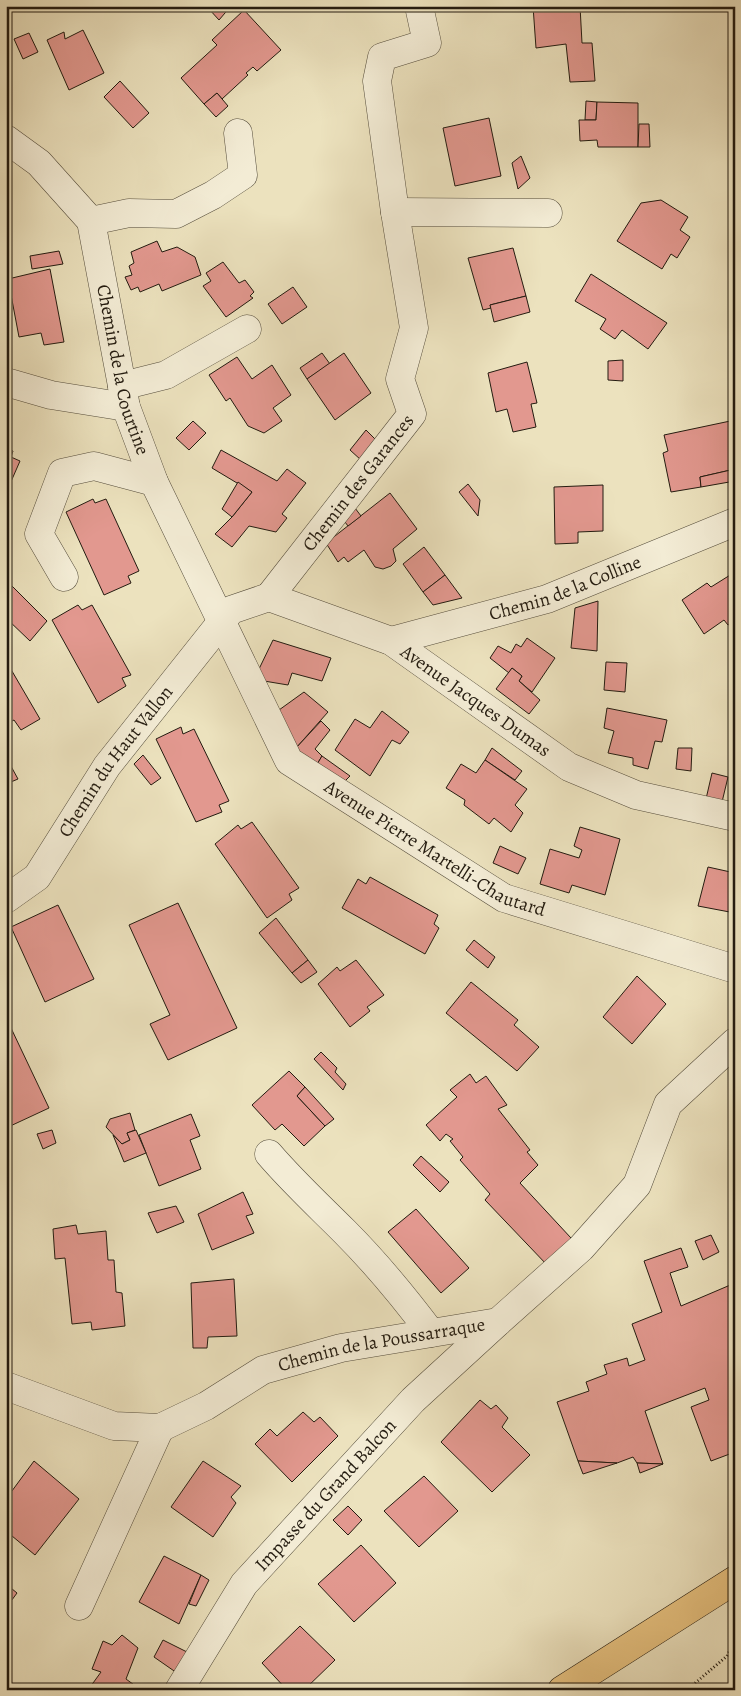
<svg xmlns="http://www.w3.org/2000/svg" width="741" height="1696" font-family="Alegreya,serif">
<rect width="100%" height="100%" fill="#ece2be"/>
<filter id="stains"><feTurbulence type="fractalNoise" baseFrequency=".004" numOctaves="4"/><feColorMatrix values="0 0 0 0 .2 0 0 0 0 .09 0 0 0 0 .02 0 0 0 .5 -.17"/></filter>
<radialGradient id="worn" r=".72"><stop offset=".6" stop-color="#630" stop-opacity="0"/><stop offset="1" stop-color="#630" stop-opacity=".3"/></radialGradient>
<g fill="#e2988f" stroke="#231b10">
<polygon points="211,6 231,6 219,20 209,9"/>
<polygon points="533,6 580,6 582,43 592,43 595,81 570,82 566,44 536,48"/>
<polygon points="244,10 281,50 257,71 253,67 246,73 248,75 222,99 217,93 204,104 181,78 217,45 212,40"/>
<polygon points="83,30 104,73 69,90 47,40 64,32 65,39"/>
<polygon points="29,33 38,52 23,59 14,39"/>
<polygon points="120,81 149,113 133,128 104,97"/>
<polygon points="217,93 228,106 216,117 204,104"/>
<polygon points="586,101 597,102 596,120 585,120"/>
<polygon points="597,102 638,103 638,147 598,147 597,140 580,141 579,120 596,120"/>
<polygon points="489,118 501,176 455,186 443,128"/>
<polygon points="639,124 649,124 650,147 638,147"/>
<polygon points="521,156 530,178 518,189 512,163"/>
<polygon points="661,200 688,217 680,230 690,237 677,258 671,254 662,269 617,241 641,203"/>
<polygon points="157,241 162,252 177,247 195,257 201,275 162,291 159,284 140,292 138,287 131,290 125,277 132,275 129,266 134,263 131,252"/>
<polygon points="513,248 526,296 490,305 491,308 483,310 468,258"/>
<polygon points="59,251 63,264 32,269 30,256"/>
<polygon points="223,262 239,283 245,280 254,292 250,296 253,298 226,317 203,286 211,281 206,273"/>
<polygon points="50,269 64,342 44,345 41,333 19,337 8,279"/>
<polygon points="591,274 667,323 648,349 622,330 615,339 600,329 606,319 575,301"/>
<polygon points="293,287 307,307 282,324 268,304"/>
<polygon points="526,296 530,312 494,322 490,305"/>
<polygon points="322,353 330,364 307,379 300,368"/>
<polygon points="344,353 371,393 335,420 307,379"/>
<polygon points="237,357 252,379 272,365 291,395 273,408 282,421 264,433 248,426 230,398 226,401 209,375"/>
<polygon points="623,360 623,381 608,380 608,361"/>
<polygon points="527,362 537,403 531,404 536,427 513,432 507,409 496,412 488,373"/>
<polygon points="735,420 735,469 700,477 701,487 671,492 663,453 668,451 664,435"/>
<polygon points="193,421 206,433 189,450 176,438"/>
<polygon points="366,430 378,442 361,460 350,450"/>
<polygon points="6,448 13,451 11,457 20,461 6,493"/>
<polygon points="221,450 277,481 287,469 306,483 282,514 287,518 276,532 249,526 232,547 215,534 232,517 252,492 212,468"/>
<polygon points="735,469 735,481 701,487 700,477"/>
<polygon points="238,482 252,492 232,517 222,509"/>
<polygon points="468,484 480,500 478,516 459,492"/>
<polygon points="603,485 603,531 578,532 578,543 555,544 554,487"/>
<polygon points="390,493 417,529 393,549 396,561 391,566 383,569 375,567 364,550 348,562 344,557 338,562 326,543"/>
<polygon points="93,499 95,503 106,499 139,571 128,576 131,583 104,595 66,512"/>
<polygon points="352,504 361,516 348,526 339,514"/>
<polygon points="424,547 445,575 423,592 403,564"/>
<polygon points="735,572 735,621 728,625 724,620 704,634 682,600 707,583 711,587"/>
<polygon points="445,575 462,598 433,605 423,592"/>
<polygon points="6,580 47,621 30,641 6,618"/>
<polygon points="598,601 597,651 571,648 575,608"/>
<polygon points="78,605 82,610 92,605 131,675 122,678 126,686 98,703 52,620"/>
<polygon points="527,638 555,658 532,692 519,681 522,676 512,668 509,673 490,658 498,646 511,653 516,644 521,647"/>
<polygon points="273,640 331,658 322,681 292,673 288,685 264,681 259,669"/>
<polygon points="606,662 627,663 625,692 604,690"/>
<polygon points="9,666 40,719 21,730 14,720 6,724 6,667"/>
<polygon points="512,668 522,676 519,681 540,700 529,714 496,689"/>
<polygon points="304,692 328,712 296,748 279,710"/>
<polygon points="607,708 667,720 662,742 655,741 648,769 633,765 633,758 608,753 614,731 604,728"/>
<polygon points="382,711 409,732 400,744 392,740 370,776 335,750 355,719 370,728"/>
<polygon points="321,721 330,730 315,749 322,756 316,766 296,748"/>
<polygon points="181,727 183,734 194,729 229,801 219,805 222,812 196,822 156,739"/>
<polygon points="492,748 522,771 515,780 485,760"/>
<polygon points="678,748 692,748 691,771 676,769"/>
<polygon points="143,755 161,778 151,785 134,764"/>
<polygon points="322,756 350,776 343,783 316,766"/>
<polygon points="6,759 7,759 18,779 6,784"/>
<polygon points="485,760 527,789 515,805 523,813 511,832 494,818 489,824 464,805 465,800 446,788 461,764 476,773"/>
<polygon points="712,773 728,777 722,802 706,799"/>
<polygon points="252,822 299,888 289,894 292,900 267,918 215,844 238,825 241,829"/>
<polygon points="580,827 620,839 605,895 572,885 569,893 540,884 550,849 579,858 582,850 574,846"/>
<polygon points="500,846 526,858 518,874 493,863"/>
<polygon points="708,867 735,873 735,913 698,906"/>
<polygon points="370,877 438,915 434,924 439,928 425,954 342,908 358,879 366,884"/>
<polygon points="178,903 237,1028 168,1060 150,1024 170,1015 129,925"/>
<polygon points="58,905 94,979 45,1002 11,927"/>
<polygon points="276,918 308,960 292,973 259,933"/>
<polygon points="474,940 495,957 488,968 466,950"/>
<polygon points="308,960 317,972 301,983 292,973"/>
<polygon points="356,960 384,995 367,1007 370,1011 350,1027 318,984 337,967 340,971"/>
<polygon points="637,976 666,1004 632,1044 603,1017"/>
<polygon points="471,982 518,1020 514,1025 539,1047 517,1071 446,1013"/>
<polygon points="11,1028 49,1108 6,1128 6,1030"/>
<polygon points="321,1052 337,1068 335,1072 346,1084 343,1090 314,1059"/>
<polygon points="289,1071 305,1087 297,1096 325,1126 304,1146 282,1124 275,1130 252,1105"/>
<polygon points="470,1074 476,1083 486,1076 507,1105 498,1109 530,1150 527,1152 538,1165 520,1183 571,1238 548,1266 485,1200 490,1194 460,1160 463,1157 450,1141 453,1139 446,1134 440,1141 426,1125 457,1097 450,1090"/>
<polygon points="305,1087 334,1119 325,1126 297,1096"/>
<polygon points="130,1113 135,1130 127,1133 130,1140 122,1144 106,1127 110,1119"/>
<polygon points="191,1114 200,1136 190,1140 201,1169 159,1186 139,1135"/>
<polygon points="52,1130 56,1143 43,1149 37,1134"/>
<polygon points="136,1130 146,1153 124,1162 113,1135 122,1144 130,1140 127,1133"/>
<polygon points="421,1156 449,1182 440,1192 413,1165"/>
<polygon points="243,1192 253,1214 246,1216 254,1233 212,1250 198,1214"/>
<polygon points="176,1206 184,1222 157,1233 148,1213"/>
<polygon points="416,1209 469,1268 441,1293 388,1232"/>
<polygon points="76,1225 78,1234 106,1231 108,1260 114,1260 116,1292 122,1293 125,1326 92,1330 91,1322 72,1324 65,1258 55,1259 53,1229"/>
<polygon points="711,1235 719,1252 703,1260 695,1241"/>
<polygon points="681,1248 688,1267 670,1273 681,1306 735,1283 735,1452 711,1461 691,1407 709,1400 705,1388 645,1411 663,1464 637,1463 633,1457 617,1463 578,1461 557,1402 589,1391 586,1382 607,1374 604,1365 627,1358 629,1366 645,1360 632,1324 662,1312 644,1261"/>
<polygon points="234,1279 237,1336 208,1337 207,1348 193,1348 191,1283"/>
<polygon points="480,1400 491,1409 496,1405 508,1418 502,1427 530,1455 492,1492 441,1442"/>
<polygon points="303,1412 314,1422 320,1417 338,1436 292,1482 255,1444 270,1429 277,1436"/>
<polygon points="34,1461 79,1499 35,1555 6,1531 6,1499"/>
<polygon points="203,1461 241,1486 231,1497 236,1503 213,1537 171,1507"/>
<polygon points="578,1461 617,1463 583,1474"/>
<polygon points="637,1463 663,1464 640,1473"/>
<polygon points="424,1476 458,1511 419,1547 384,1511"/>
<polygon points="348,1506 362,1520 348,1535 333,1520"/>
<polygon points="361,1545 396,1583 354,1622 318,1584"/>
<polygon points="164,1556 201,1575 179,1624 139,1602"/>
<polygon points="201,1575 209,1580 196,1606 189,1604"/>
<polygon points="6,1584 17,1593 6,1608"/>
<polygon points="300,1626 335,1660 304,1690 287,1690 262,1663"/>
<polygon points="122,1635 138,1648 126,1679 141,1690 88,1690 101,1672 92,1669 103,1641 112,1645"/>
<polygon points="163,1640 189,1653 177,1673 154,1657"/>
</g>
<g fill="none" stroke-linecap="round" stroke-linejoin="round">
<defs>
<g id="minor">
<path id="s1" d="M6 139 39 163 91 221 126 407 154 482 289 761 504 898 735 969"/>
<polyline points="395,212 548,213"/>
<polyline points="91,221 129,213 176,214 213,195 243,175 238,133"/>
<polyline points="6,382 51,395 126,407"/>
<polyline points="122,386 166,375 247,329"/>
<polyline points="64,577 39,534 62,473 94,466 154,482"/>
<path id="s2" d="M269 597 412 414 400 379 414 328 395 212 377 81 382 57 427 43 419 6"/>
<path id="s3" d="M391 641 547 599 735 522"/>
<path id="s4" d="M6 899 37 877 107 766 231 610 269 597 391 641 569 767 636 795 735 817"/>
<path d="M269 1154C293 1182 319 1206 344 1231 376 1263 404 1297 431 1333"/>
<path id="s5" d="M6 1386 114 1426 160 1428 206 1406 263 1370 341 1348 498 1322 581 1248 637 1185 668 1104 735 1042"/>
<polyline points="79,1606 160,1428"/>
<path id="s6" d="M179 1690 244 1584 413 1400 498 1322"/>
</g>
<polyline id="major" points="562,1690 735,1580"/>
</defs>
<use href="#minor" stroke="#554d3c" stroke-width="29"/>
<use href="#major" stroke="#231b10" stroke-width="29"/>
<polyline stroke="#231b10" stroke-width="3" stroke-dasharray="1 2.5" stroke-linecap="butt" points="687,1690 727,1656 735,1641"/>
<use href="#minor" stroke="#f3ecd5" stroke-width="28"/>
<use href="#major" stroke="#e6c17f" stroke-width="28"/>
</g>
<g text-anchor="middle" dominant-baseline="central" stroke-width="5" stroke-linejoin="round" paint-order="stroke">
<g font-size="19" fill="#231b10" stroke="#f3ecd5">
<text stroke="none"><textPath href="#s1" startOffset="271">Chemin de la Courtine</textPath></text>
<text stroke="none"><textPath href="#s2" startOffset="145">Chemin des Garances</textPath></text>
<text stroke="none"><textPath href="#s3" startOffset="182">Chemin de la Colline</textPath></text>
<text stroke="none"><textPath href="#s4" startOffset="642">Avenue Jacques Dumas</textPath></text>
<text stroke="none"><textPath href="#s4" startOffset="178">Chemin du Haut Vallon</textPath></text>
<text stroke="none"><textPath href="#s1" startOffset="869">Avenue Pierre Martelli-Chautard</textPath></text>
<text stroke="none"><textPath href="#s5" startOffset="401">Chemin de la Poussarraque</textPath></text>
<text stroke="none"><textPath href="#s6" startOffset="245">Impasse du Grand Balcon</textPath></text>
</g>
</g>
<rect width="741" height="1696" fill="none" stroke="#ece2be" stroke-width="25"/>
<rect x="8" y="8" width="726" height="1681" fill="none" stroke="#231b10" stroke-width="2.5"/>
<rect x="12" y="12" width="716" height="1671" fill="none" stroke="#231b10"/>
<rect width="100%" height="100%" filter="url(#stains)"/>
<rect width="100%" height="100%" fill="url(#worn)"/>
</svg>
